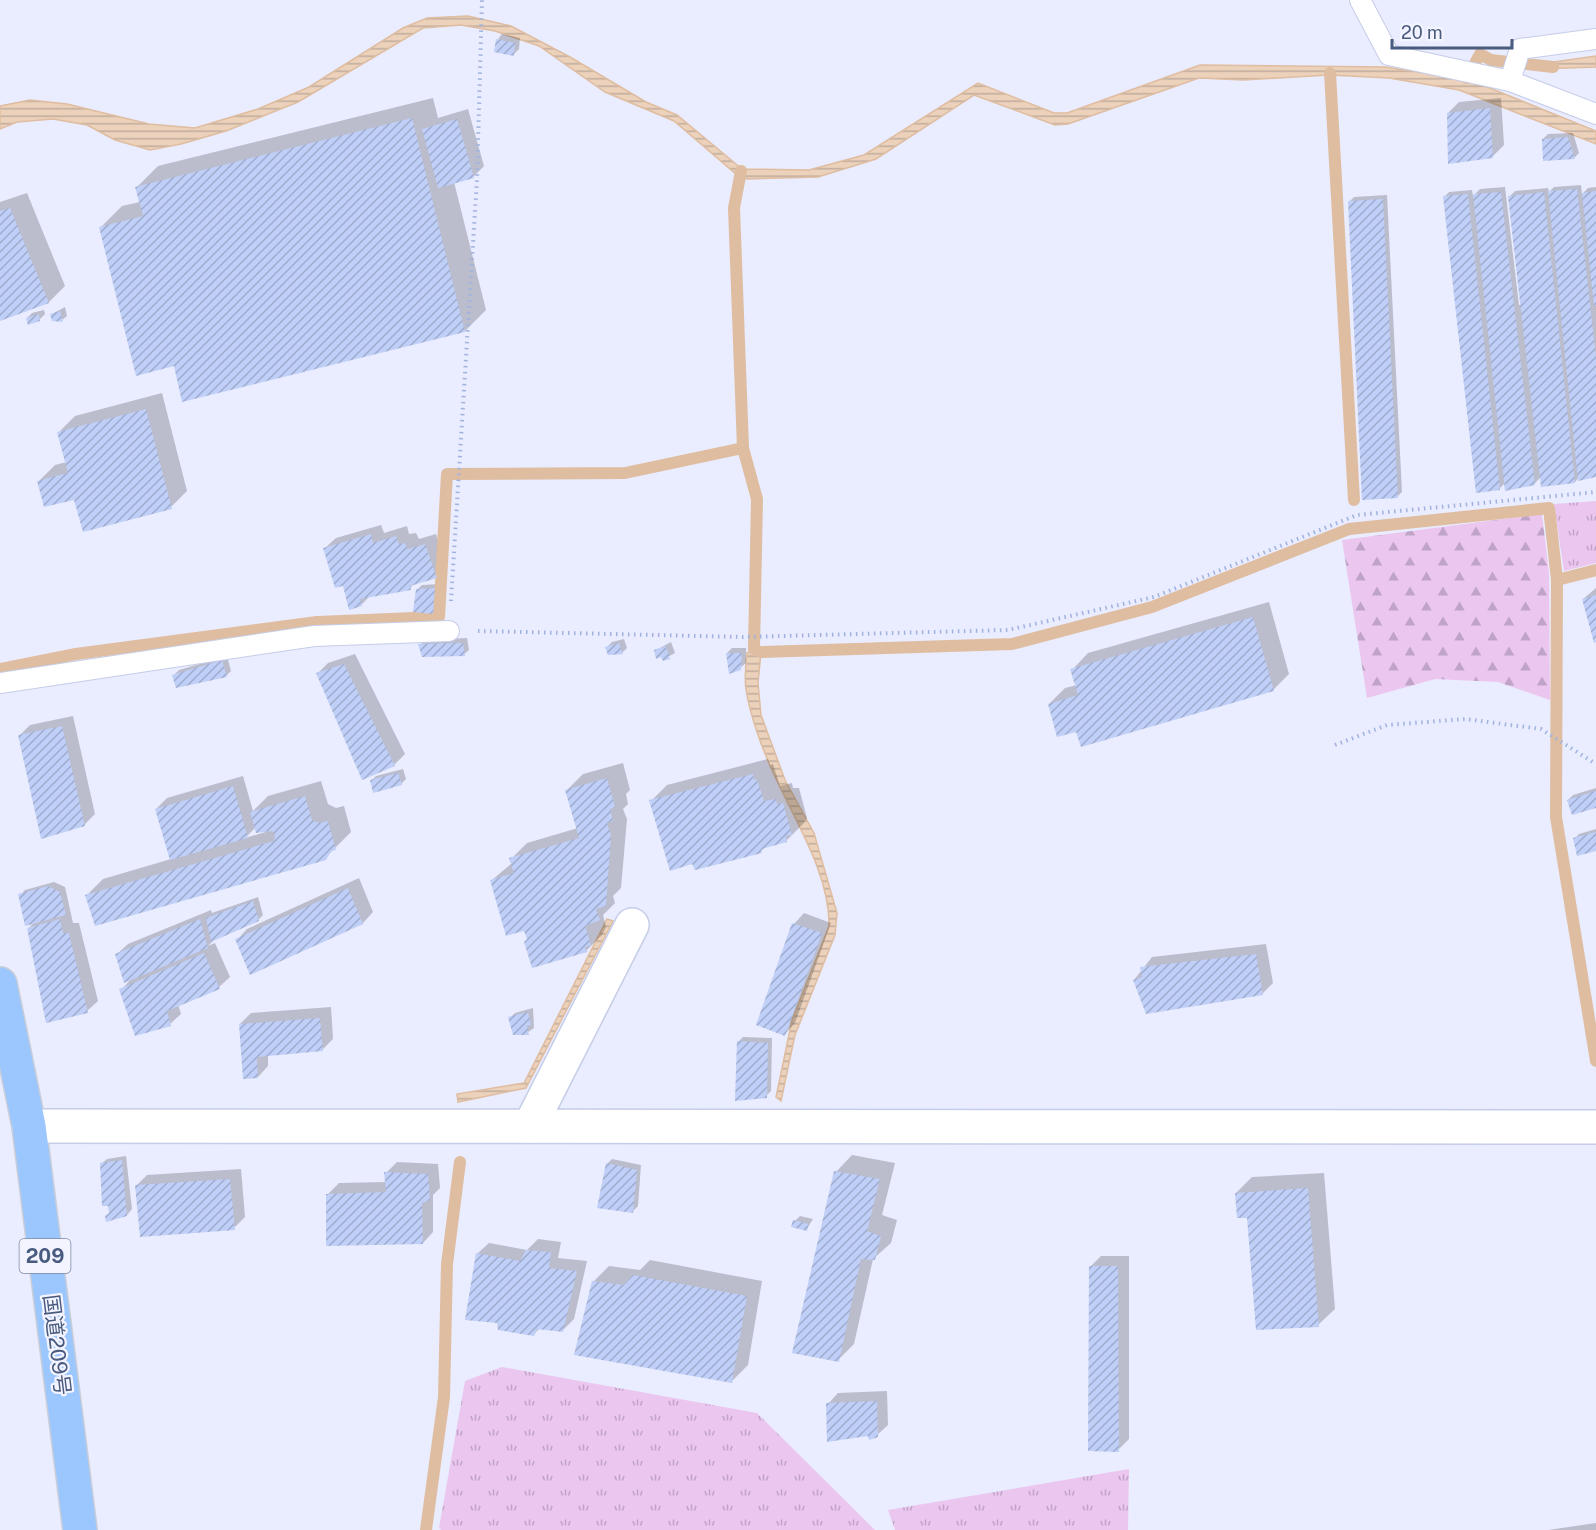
<svg xmlns="http://www.w3.org/2000/svg" width="1596" height="1530" font-family="'Public Sans','Noto Sans JP',sans-serif">
<defs>
<pattern id="grass-tufts" width="24" height="20" patternUnits="userSpaceOnUse" patternTransform="scale(1.5)"><rect width="24" height="20" fill="#ebc6ef"/><path d="M3 7l-1-3M5 7V3M7 7l1-3M15 17l-1-3M17 17v-4M19 17l1-3" fill="none" stroke="#c0a4c7"/></pattern>
<pattern id="forest-firs" width="22" height="20" patternUnits="userSpaceOnUse" patternTransform="scale(1.5)"><rect width="22" height="20" fill="#ebc6ef"/><path d="M5 1l3.5 6h-7zM16 11l3.5 6h-7z" fill="#c0a4c7"/></pattern>
<pattern id="water-rules" width="6" height="5" patternUnits="userSpaceOnUse" patternTransform="scale(1.5)"><rect width="6" height="5" fill="#ecd1bb"/><path d="M0 2.5h6" fill="none" stroke="#c1ad9d"/></pattern>
<pattern id="building-hatch" width="6" height="6" patternUnits="userSpaceOnUse" patternTransform="scale(1.5)"><rect width="6" height="6" fill="#bfcff7"/><path d="M-1 1l2-2M0 6l6-6M5 7l2-2" fill="none" stroke="#9dabcd"/></pattern>
</defs>
<rect width="100%" height="100%" fill="#eaecff"/>
<g fill="url(#grass-tufts)">
<polygon points="1596,501 1596,563 1564,571 1554,504"/>
<polygon points="502,1367 757,1413 875,1530 441,1530 439,1528 465,1381"/>
<polygon points="1129,1469 1128,1530 895,1530 888,1510"/>
</g>
<polygon fill="url(#forest-firs)" points="1542,514 1549,574 1550,700 1498,682 1435,679 1367,698 1342,540"/>
<g fill="url(#water-rules)" stroke="#dfbda0" stroke-width="1.5">
<polygon points="468,16 511,26 570,57 646,102 677,115 742,169 809,170 864,155 978,83 1054,113 1067,113 1200,65 1385,67 1470,80 1596,131 1596,144 1459,90 1389,78 1329,75 1243,80 1199,78 1068,124 1055,125 974,95 876,159 818,177 747,179 736,174 674,121 605,92 539,46 495,31 461,25 423,28 298,102 226,131 181,144 150,150 115,140 87,125 53,119 17,122 0,129 0,106 30,100 67,104 149,124 195,128 258,109 309,87 403,28 427,18"/>
<polygon points="1596,56 1596,67 1538,69 1540,64"/>
<path d="M754 649 761 652 758 683 761 715 785 780 814 833 837 913 835 935 795 1035 781 1101 776 1097 792 1020 829 926C830 878 799 827 779 785 766 759 750 718 746 689 744 678 746 665 747 653Z"/>
<polygon points="607,919 613,921 526,1088 458,1102 457,1094 524,1083"/>
</g>
<g fill="#0003" fill-rule="evenodd">
<polygon points="502,34 520,38 519,49 514,54 498,39"/>
<polygon points="433,98 438,118 468,109 484,166 473,177 454,182 486,310 465,331 175,365 101,227 122,206 140,202 137,187 158,166"/>
<polygon points="1501,98 1504,145 1493,156 1448,113 1459,102"/>
<polygon points="1573,133 1579,153 1574,158 1543,139 1548,134"/>
<polygon points="1581,185 1582,194 1588,188 1596,187 1596,476 1579,477 1575,482 1541,477 1534,484 1505,483 1499,489 1444,197 1449,192 1472,190 1473,196 1480,189 1505,187 1519,305 1522,304 1510,196 1515,191 1548,188 1549,192 1554,187"/>
<polygon points="27,193 65,286 49,302 0,319 0,202"/>
<polygon points="1387,195 1402,492 1397,497 1349,202 1354,197"/>
<polygon points="65,307 67,316 62,320 52,314"/>
<polygon points="44,310 45,314 40,319 27,318 32,313"/>
<polygon points="162,393 187,491 171,507 75,498 39,481 55,465 67,462 59,432 75,416"/>
<polygon points="381,525 384,533 407,526 409,534 416,533 419,539 436,534 446,566 436,577 415,583 410,588 370,596 361,605 344,584 325,548 336,538"/>
<polygon points="440,584 438,607 433,612 417,590 422,585"/>
<polygon points="1596,588 1596,641 1583,599"/>
<polygon points="1269,602 1289,674 1273,690 1077,730 1049,704 1065,688 1077,685 1072,670 1088,653"/>
<polygon points="467,638 469,650 464,654 420,645 425,640"/>
<polygon points="624,639 627,648 622,653 607,647 612,642"/>
<polygon points="671,642 675,653 664,659 656,650"/>
<polygon points="732,648 746,648 746,663 740,668 727,653"/>
<polygon points="355,654 405,754 394,765 363,778 318,673 328,663"/>
<polygon points="227,656 231,671 226,676 174,675 179,670"/>
<polygon points="73,716 95,814 84,825 20,735 30,725"/>
<polygon points="768,759 770,765 773,764 780,786 792,783 793,788 799,788 807,818 803,824 786,841 767,846 761,851 693,862 651,801 667,785"/>
<polygon points="623,763 630,790 626,794 628,804 623,809 627,819 621,888 613,896 615,903 603,915 606,927 602,935 586,951 529,939 492,880 512,863 511,859 527,843 578,828 567,790 583,774"/>
<polygon points="403,769 406,779 401,784 371,781 376,776"/>
<path d="M243 776 253 811 268 796 321 781 328 804 336 808 344 806 351 832 325 858 87 895 103 879 171 859 156 809 167 798ZM256 827 269 831 245 838Z"/>
<polygon points="1596,788 1596,806 1568,800 1573,795"/>
<polygon points="1596,829 1596,849 1574,839 1579,834"/>
<polygon points="359,878 373,912 363,923 251,973 237,940 247,929"/>
<polygon points="54,882 65,887 73,923 79,923 98,1001 87,1011 28,929 35,921 20,895 25,890"/>
<polygon points="258,897 263,915 258,920 216,938 208,946 215,943 230,977 219,987 178,1004 181,1014 170,1024 121,990 132,978 117,954 128,944 211,910 212,913"/>
<polygon points="804,913 831,923 795,1023 785,1034 794,924"/>
<polygon points="1266,944 1273,983 1262,994 1134,980 1152,957"/>
<polygon points="331,1007 333,1039 322,1050 268,1054 268,1066 258,1077 240,1024 251,1013"/>
<polygon points="533,1008 534,1028 524,1035 510,1018 515,1013"/>
<polygon points="743,1037 772,1038 771,1091 766,1096 738,1042"/>
<polygon points="852,1155 895,1163 882,1215 897,1220 891,1243 873,1259 854,1344 838,1360 836,1172"/>
<polygon points="126,1156 132,1209 127,1215 110,1213 101,1164 107,1159"/>
<polygon points="612,1159 641,1165 638,1206 633,1211 607,1164"/>
<polygon points="397,1162 438,1164 440,1188 433,1195 433,1232 423,1243 328,1194 339,1183 387,1182 386,1173"/>
<polygon points="241,1169 245,1217 234,1228 136,1186 147,1175"/>
<polygon points="1324,1173 1335,1309 1318,1325 1236,1193 1252,1177"/>
<polygon points="800,1216 813,1219 806,1230 795,1221"/>
<polygon points="538,1239 561,1242 558,1258 587,1261 574,1319 563,1330 540,1328 533,1335 498,1322 467,1319 478,1253 489,1243 527,1250"/>
<polygon points="1101,1256 1129,1256 1129,1439 1118,1450 1090,1267"/>
<polygon points="650,1260 762,1281 748,1365 732,1381 593,1282 609,1266 640,1270"/>
<polygon points="887,1391 888,1425 877,1435 828,1404 838,1393"/>
<polygon points="1596,1523 1596,1530 1548,1530"/>
</g>
<g fill="none" stroke-linecap="round" stroke-linejoin="round">
<g stroke="#dfbda0" stroke-width="12">
<polyline points="1330,73 1354,500"/>
<polyline points="1467,78 1480,54 1491,60 1553,67"/>
<polyline points="741,171 734,208 743,448"/>
<polyline points="1557,580 1556,817 1596,1061"/>
<polyline points="761,652 1012,644 1152,607 1349,529 1549,508 1557,580 1596,570"/>
<polyline points="0,669 76,654 317,622 439,617 447,474 625,473 743,448 757,499 754,649"/>
<polyline points="426,1530 444,1397 447,1264 460,1162"/>
</g>
</g>
<g fill="url(#building-hatch)">
<polygon points="496,39 515,43 514,56 494,52"/>
<polygon points="1490,108 1493,158 1448,164 1447,113"/>
<polygon points="412,118 465,332 182,402 174,366 136,376 99,227 143,216 135,187"/>
<polygon points="457,119 474,178 438,188 422,129"/>
<polygon points="1568,137 1575,159 1543,161 1542,139"/>
<polygon points="1577,189 1596,357 1596,477 1578,481 1548,191"/>
<polygon points="1596,191 1596,306 1594,306 1582,193"/>
<polygon points="1501,192 1535,485 1505,491 1473,194"/>
<polygon points="1544,192 1575,483 1541,487 1508,196"/>
<polygon points="1468,194 1500,490 1476,493 1443,196"/>
<polygon points="1383,199 1398,498 1362,500 1348,201"/>
<polygon points="10,208 49,303 0,321 0,211"/>
<polygon points="60,311 63,322 52,321 50,314"/>
<polygon points="39,314 40,321 28,325 26,318"/>
<polygon points="146,409 172,509 83,532 74,500 44,507 37,481 68,473 57,432"/>
<polygon points="371,534 373,543 396,536 399,544 405,543 408,549 425,544 437,578 410,586 411,590 360,599 362,606 349,610 343,586 335,588 323,548"/>
<polygon points="435,588 433,614 413,612 416,589"/>
<polygon points="1596,595 1596,642 1594,643 1582,599"/>
<polygon points="1253,617 1274,691 1081,747 1076,732 1057,737 1048,704 1078,695 1070,669"/>
<polygon points="463,643 465,656 422,657 418,644"/>
<polygon points="619,643 623,654 608,655 605,647"/>
<polygon points="666,646 670,659 663,661 661,657 656,659 654,650"/>
<polygon points="726,653 742,653 741,670 729,674"/>
<polygon points="222,660 227,677 176,688 172,675"/>
<polygon points="344,664 395,766 362,780 316,673"/>
<polygon points="62,726 85,826 41,839 18,735"/>
<polygon points="398,773 402,785 373,793 370,780"/>
<polygon points="753,774 754,780 757,779 764,801 776,799 777,804 783,803 792,835 786,836 787,842 761,849 762,853 695,870 692,864 670,871 649,800"/>
<polygon points="607,778 615,807 610,809 613,821 607,823 611,835 606,906 596,909 600,920 585,926 591,945 585,947 587,952 532,968 524,942 527,939 525,933 523,931 506,936 490,880 514,873 509,858 579,838 565,790"/>
<polygon points="233,786 248,838 170,860 155,809"/>
<polygon points="1596,791 1596,808 1572,815 1567,800"/>
<polygon points="305,796 312,820 319,823 328,821 336,850 331,851 326,860 95,926 85,895 274,841 275,834 272,831 256,833 250,812"/>
<polygon points="1596,832 1596,851 1577,856 1573,838"/>
<polygon points="48,886 60,892 66,915 25,926 18,894"/>
<polygon points="348,888 363,924 250,975 235,939"/>
<polygon points="253,901 259,921 211,942 206,918"/>
<polygon points="60,919 63,933 69,933 88,1013 46,1023 27,928"/>
<polygon points="200,919 208,948 124,983 115,954"/>
<polygon points="792,923 822,933 785,1036 756,1025"/>
<polygon points="204,953 220,989 167,1011 171,1026 135,1036 119,989"/>
<polygon points="1256,954 1263,995 1146,1014 1133,980 1142,977 1140,967"/>
<polygon points="528,1012 531,1025 527,1026 529,1035 513,1035 508,1017"/>
<polygon points="320,1018 323,1051 257,1057 258,1078 243,1079 239,1024"/>
<polygon points="737,1041 768,1043 767,1098 735,1101"/>
<polygon points="122,1160 127,1216 106,1222 105,1216 109,1213 108,1206 102,1206 100,1163"/>
<polygon points="606,1163 637,1170 633,1213 597,1208"/>
<polygon points="834,1171 880,1179 867,1231 881,1236 875,1260 861,1259 839,1362 792,1353"/>
<polygon points="384,1172 428,1174 430,1200 422,1203 423,1244 326,1246 326,1194 386,1192"/>
<polygon points="230,1179 235,1230 140,1237 135,1185"/>
<polygon points="1308,1188 1319,1327 1256,1330 1247,1218 1237,1218 1235,1193"/>
<polygon points="793,1220 809,1224 807,1231 791,1227"/>
<polygon points="526,1250 551,1252 549,1268 577,1271 563,1332 537,1329 534,1336 498,1330 497,1323 465,1320 476,1253 520,1261"/>
<polygon points="1089,1266 1118,1266 1119,1452 1088,1451"/>
<polygon points="633,1275 747,1296 732,1383 574,1355 592,1281 624,1285"/>
<polygon points="877,1401 878,1437 869,1440 868,1436 827,1442 826,1403"/>
</g>
<g fill="none" stroke-linecap="round" stroke-linejoin="round">
<defs>
<g id="lane">
<polyline points="1360,0 1389,55 1510,81 1596,114"/>
<polyline points="1510,81 1520,49 1596,39"/>
<polyline points="0,683 314,636 449,631"/>
</g>
<g id="street">
<polyline points="29,1126 1596,1127"/>
<polyline points="530,1126 632,925"/>
</g>
<polyline id="highway" points="0,984 29,1126 80,1530"/>
</defs>
<use href="#lane" stroke="#c5cde8" stroke-width="22"/>
<use href="#street" stroke="#c5cde8" stroke-width="36"/>
<use href="#highway" stroke="#c8ced8" stroke-width="36"/>
<g stroke="#a0b3de" stroke-width="4" stroke-dasharray="1.5 4.5" stroke-linecap="butt">
<polyline points="451,601 477,179 482,0"/>
<polyline points="478,631 743,637 1008,630 1154,597 1357,515 1596,492"/>
<polyline points="1335,745 1387,725 1465,719 1541,729 1596,764"/>
</g>
<use href="#lane" stroke="#fff" stroke-width="20"/>
<use href="#street" stroke="#fff" stroke-width="33"/>
<use href="#highway" stroke="#9bc6fe" stroke-width="33"/>
</g>
<g text-anchor="middle" dominant-baseline="central" stroke-width="4.5" stroke-linejoin="round" paint-order="stroke">
<rect fill="#f3f4ff" stroke="#7c89a5" stroke-width="1.5" x="19.5" y="1239" width="51" height="34" rx="4.5"/>
<g font-size="20" font-weight="bold" fill="#495b7e">
<text x="45" y="1256">209</text>
</g>
<g font-size="21" fill="#495b7e" stroke="#f3f4ff">
<text transform="translate(57 1345) rotate(83)">国道209号</text>
</g>
</g>
<path d="M1392 39v9h120v-9" fill="none" stroke="#495b7e" stroke-width="3"/>
<text x="1401" y="39" font-size="18" fill="#495b7e" stroke="#f3f4ff" stroke-width="4.5" paint-order="stroke">20 m</text>
</svg>
